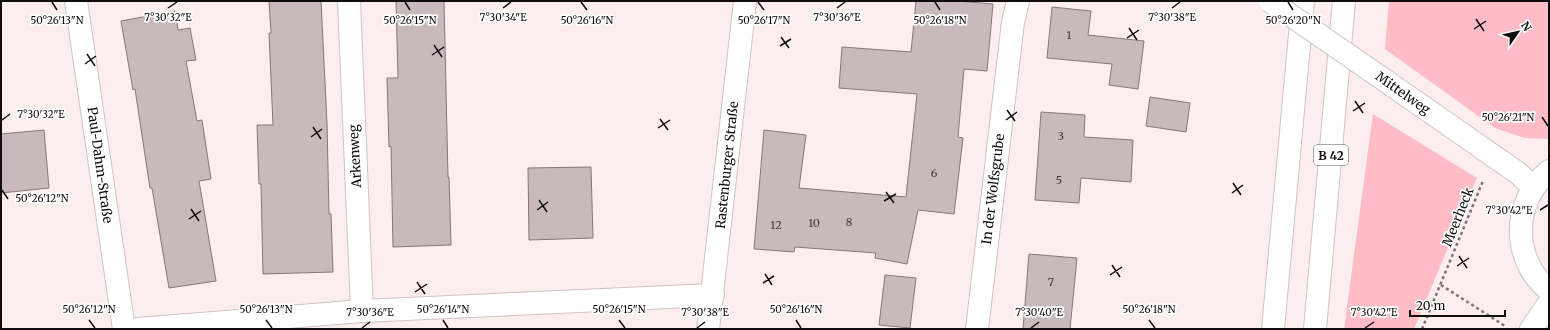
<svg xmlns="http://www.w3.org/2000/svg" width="1550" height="330" font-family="Merriweather,serif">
<rect width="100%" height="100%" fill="#fcedef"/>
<g fill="#febcc7">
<polygon points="1389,1 1549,1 1549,139 1525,138 1495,128 1385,49"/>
<polygon points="1373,114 1477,178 1414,329 1344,329"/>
</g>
<g fill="#c8babc" stroke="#847779">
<polygon points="269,1 321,1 327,123 329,214 331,214 333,272 263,274 261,184 259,184 257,125 273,125 269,33 271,33"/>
<polygon points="396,1 444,1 448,177 449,177 451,245 393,247 391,146 389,147 387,78 398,78"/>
<polygon points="916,1 958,1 993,4 987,71 964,69 958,137 963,138 954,214 918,210 907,264 875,258 876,253 795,247 794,252 754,249 764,130 806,135 799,188 906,197 917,94 839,88 842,47 911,52"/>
<polygon points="1052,7 1091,11 1088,35 1144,41 1138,89 1109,85 1112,64 1047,58"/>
<polygon points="175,11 178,30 190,28 196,60 186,61 197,121 202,120 211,179 199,181 216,281 169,288 152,188 150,188 135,89 133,90 121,21"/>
<polygon points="1150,97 1190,103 1186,132 1146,126"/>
<polygon points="1041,112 1085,115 1084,137 1133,140 1131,182 1081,178 1079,203 1035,200"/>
<polygon points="44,130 49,188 1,193 1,134"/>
<polygon points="591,167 593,238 529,240 528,168"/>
<polygon points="1029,254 1077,258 1070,329 1023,329"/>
<polygon points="885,275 916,278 910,328 879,325"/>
</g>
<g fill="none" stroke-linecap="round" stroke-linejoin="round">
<defs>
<g id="street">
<polyline points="76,1 124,329"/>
<polyline points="349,1 362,311"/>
<polyline points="138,329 362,311 713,295"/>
<polyline points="708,329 745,1"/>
<polyline points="977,329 1013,22 1018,1"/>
<polyline points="1531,329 1549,303"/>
</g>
<g id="secondary">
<polyline points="1393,86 1518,173 1533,187"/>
<path d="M1549 171C1512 201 1511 260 1549 290"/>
</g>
<g id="highway">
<polyline points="1273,329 1303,1"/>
<polyline points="1315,329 1344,1"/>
</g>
</defs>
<use href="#street" stroke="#d1c2c4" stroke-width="24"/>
<use href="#secondary" stroke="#d1c2c4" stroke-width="24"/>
<use href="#highway" stroke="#d1c2c4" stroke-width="24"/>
<g stroke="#7c7374" stroke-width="2.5" stroke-dasharray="3 3" stroke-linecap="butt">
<polyline points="1441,285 1505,326"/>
<polyline points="1422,329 1483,181"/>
</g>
<use href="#street" stroke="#fff" stroke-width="22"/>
<use href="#secondary" stroke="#fff" stroke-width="22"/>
<use href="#highway" stroke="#fff" stroke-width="22"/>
<defs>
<polyline id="secondary-bridge" points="1270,1 1393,86"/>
</defs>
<use href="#secondary-bridge" stroke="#d1c2c4" stroke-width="24" stroke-linecap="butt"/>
<use href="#secondary-bridge" stroke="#fff" stroke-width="22"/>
</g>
<path fill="none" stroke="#110c0d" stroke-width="1.5" d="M52 2 57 10M405 2 410 10M581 2 587 10M758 2 764 10M935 2 940 10M1288 2 1293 10M168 8 177 2M503 8 511 2M837 8 845 2M1172 8 1180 2M1476 19 1484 31M1129 28 1137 40M1474 29 1486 21M781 37 789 48M1127 38 1139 30M434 45 442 57M780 46 791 39M87 54 95 66M432 55 444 47M85 64 96 56M1355 101 1363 113M1007 110 1015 121M1353 111 1365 103M1542 117 1548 126M660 119 668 130M2 120 10 114M1006 120 1017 112M313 127 321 139M658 128 670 120M311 137 322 129M1233 183 1241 195M2 190 8 199M886 192 894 203M1232 193 1243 185M539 200 547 212M884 201 896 194M191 209 199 221M537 210 548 202M1540 210 1548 205M189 219 201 211M1459 256 1467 268M1112 265 1120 277M1457 266 1469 258M765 274 772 285M1110 275 1122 267M417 282 425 294M763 283 774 276M415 292 427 284M89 320 95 328M266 320 272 328M443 320 448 328M619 320 625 328M796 320 801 328M1149 320 1155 328M362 328 370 322M697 328 705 322M1031 328 1039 322M1365 328 1374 322"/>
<g text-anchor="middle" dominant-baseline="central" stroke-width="3.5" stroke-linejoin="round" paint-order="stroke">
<g font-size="11" fill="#3f3839">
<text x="1069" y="35">1</text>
<text x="1061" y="136">3</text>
<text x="934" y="173">6</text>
<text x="1059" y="180">5</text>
<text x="849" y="222">8</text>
<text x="814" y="223">10</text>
<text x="776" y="225">12</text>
<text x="1051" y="282">7</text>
</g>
<rect fill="#fff" stroke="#585556" stroke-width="1" x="1314" y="145" width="34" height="20" rx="3"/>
<g font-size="12" font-weight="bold" fill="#110c0d">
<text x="1331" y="155">B 42</text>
</g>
<g font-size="13" fill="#110c0d" stroke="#fff">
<text transform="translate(1403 93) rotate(35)">Mittelweg</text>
<text transform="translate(355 156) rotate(-93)">Arkenweg</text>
<text transform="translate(100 165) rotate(82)">Paul-Dahm-Straße</text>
<text transform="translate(727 165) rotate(-84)">Rastenburger Straße</text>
<text transform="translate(993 189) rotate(-83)">In der Wolfsgrube</text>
<text transform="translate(1458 217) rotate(-68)">Meerheck</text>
</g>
</g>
<g font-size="10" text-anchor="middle" fill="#110c0d" stroke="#fff" stroke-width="3.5" stroke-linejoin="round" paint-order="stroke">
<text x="168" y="21">7°30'32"E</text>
<text x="503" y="21">7°30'34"E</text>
<text x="837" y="21">7°30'36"E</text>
<text x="1172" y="21">7°30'38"E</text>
<text x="764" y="24">50°26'17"N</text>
<text x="57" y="24">50°26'13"N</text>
<text x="410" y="24">50°26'15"N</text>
<text x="587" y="24">50°26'16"N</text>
<text x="940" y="24">50°26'18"N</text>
<text x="1293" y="24">50°26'20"N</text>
<text x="41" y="118">7°30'32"E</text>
<text x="1508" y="121">50°26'21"N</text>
<text x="42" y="202">50°26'12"N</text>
<text x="1509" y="214">7°30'42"E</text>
<text x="89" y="313">50°26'12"N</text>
<text x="266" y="313">50°26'13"N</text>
<text x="443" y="313">50°26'14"N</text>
<text x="619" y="313">50°26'15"N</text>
<text x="796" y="313">50°26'16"N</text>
<text x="1149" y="313">50°26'18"N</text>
<text x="370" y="316">7°30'36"E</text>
<text x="705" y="316">7°30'38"E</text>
<text x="1039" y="316">7°30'40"E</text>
<text x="1374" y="316">7°30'42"E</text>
</g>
<rect width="1550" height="330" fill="none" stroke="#110c0d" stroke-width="4"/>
<g transform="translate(1518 32) rotate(56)" stroke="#ffffff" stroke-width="3" paint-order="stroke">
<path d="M0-3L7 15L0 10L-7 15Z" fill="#110c0d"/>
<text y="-6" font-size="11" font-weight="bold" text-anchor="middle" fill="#110c0d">N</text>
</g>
<path d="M1410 310v6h95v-6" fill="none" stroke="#110c0d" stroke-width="2"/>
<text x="1416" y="310" font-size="12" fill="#110c0d" stroke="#ffffff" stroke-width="3" paint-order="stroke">20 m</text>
</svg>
